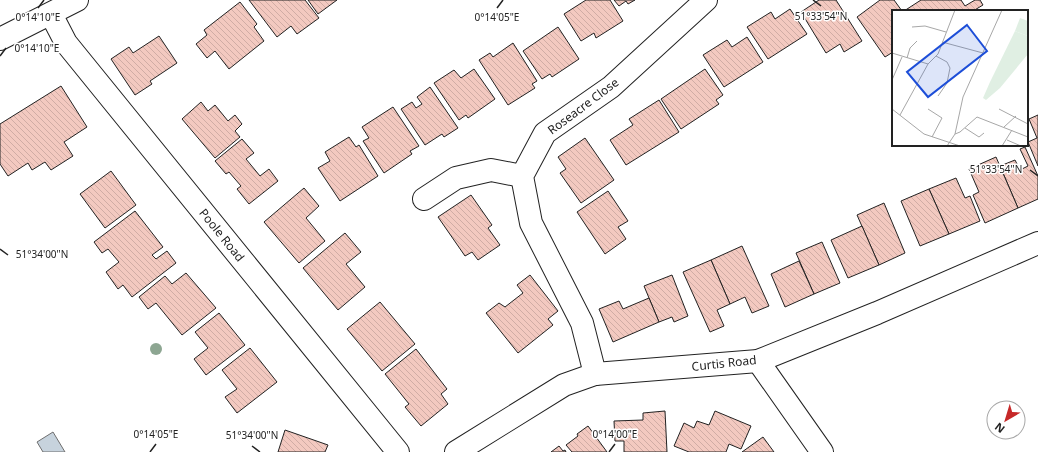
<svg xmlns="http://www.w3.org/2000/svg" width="1038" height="452" font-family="'Noto Sans',sans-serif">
<defs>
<pattern id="building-back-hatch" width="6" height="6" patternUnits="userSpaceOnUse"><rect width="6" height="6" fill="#f3c9c0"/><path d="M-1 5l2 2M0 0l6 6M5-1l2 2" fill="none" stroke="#d0aca5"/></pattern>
</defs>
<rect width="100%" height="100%" fill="#fff"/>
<polygon fill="#c7d3dd" stroke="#6f6f6f" points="53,432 65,452 43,452 37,442"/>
<g fill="url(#building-back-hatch)" stroke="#222">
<polygon points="249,0 305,0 319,18 297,34 291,26 277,37"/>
<polygon points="308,0 337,0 318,14"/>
<polygon points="586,0 610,0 623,21 596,38 594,33 581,41 564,14"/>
<polygon points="614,0 635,0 628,4 626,1 619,6"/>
<polygon points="819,0 836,0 862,41 844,52 840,44 826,53 801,12"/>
<polygon points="880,0 894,0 902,11 893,11 893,52 885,57 857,17"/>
<polygon points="921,0 961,0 965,6 975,0 980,0 983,5 973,11 904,11"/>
<polygon points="240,2 257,24 254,27 264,41 229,69 215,51 207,58 196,44 207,35 204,30"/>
<polygon points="790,9 807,34 768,59 747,27 771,12 775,19"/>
<polygon points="558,27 579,59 552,77 550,74 542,79 523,51"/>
<polygon points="159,36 177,63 150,81 152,84 135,95 111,59 129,47 133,53"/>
<polygon points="747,37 763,62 724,87 703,55 727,40 732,47"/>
<polygon points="513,43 537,81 532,84 535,88 508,105 479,60 490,53 493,57"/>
<polygon points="474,69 495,99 468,118 466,115 459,120 434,83 454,70 461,78"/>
<polygon points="705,69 723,95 716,100 719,104 681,129 661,99"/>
<polygon points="61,86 87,127 64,142 73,156 51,170 45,162 32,170 28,163 8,176 0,164 0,124"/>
<polygon points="430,87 458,128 444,137 442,134 425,145 401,109 412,102 416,108 422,104 417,97"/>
<polygon points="659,100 679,132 626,165 610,140 633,125 629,119"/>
<polygon points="201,102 208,111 215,105 228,121 235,115 242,124 235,131 240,137 215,158 182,119"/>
<polygon points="393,107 419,146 410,151 412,154 384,173 363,141 369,138 362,127"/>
<polygon points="1038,115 1038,166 1028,142 1037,138 1029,119"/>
<polygon points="349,137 356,147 359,145 378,176 340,201 318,168 330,161 325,152"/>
<polygon points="585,138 614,180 581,203 560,173 566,169 558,157"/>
<polygon points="242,139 254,153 246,159 260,176 269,169 278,181 249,204 237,189 241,186 229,172 226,174 215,161"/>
<polygon points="1025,147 1038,176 1038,199 1018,208 1000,166 1015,160 1020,170 1028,166 1020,149"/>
<polygon points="996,157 1018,208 985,223 973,195 979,192 969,169"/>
<polygon points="111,171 136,205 105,228 80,194"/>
<polygon points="956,178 965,198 970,196 980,221 949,234 929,189"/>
<polygon points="304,188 319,206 306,218 325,241 299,263 264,222"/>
<polygon points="929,189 949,234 920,246 901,201"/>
<polygon points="608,191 628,221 618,227 626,239 605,254 577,212"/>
<polygon points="471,195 492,225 488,228 500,245 478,260 472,252 465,256 438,217"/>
<polygon points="884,203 905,253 879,265 857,215"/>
<polygon points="135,211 163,247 152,255 156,259 167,251 176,263 132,297 123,285 118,289 106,272 119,262 108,249 102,253 94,242"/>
<polygon points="862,226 879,265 848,278 831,240"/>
<polygon points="345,233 361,252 346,264 365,287 338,310 303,268"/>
<polygon points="822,242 840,283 814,294 796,253"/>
<polygon points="742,246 769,306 752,313 745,297 730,304 711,260"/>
<polygon points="711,260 730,304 717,310 724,326 710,332 683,272"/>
<polygon points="799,261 814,294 785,307 771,274"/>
<polygon points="186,273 216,308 182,335 156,303 148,309 139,297 165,276 172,284"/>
<polygon points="530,275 558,311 548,319 553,325 518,353 486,313 499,303 505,307 523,293 517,285"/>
<polygon points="672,275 688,316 674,322 672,317 659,322 644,286"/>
<polygon points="649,298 659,322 613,342 599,309 619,301 623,309"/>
<polygon points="380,302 415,344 382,371 347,329"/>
<polygon points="219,313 245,345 206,375 194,359 208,348 195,332"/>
<polygon points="250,348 277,382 237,413 225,397 237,389 222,370"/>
<polygon points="416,349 447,389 441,394 448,404 421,426 405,407 409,404 385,374"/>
<polygon points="665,411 667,452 624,452 624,441 615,441 614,421 643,420 643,413"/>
<polygon points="715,411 751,426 741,449 729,444 726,452 689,452 674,446 684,423 694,428 697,421 709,425"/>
<polygon points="588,426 607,452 572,452 566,445 578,436 577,434"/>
<polygon points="285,430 328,445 325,452 278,452"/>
<polygon points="763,437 774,452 742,452"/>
<polygon points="559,446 563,451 565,450 566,452 551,452"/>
</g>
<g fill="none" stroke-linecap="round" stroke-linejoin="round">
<defs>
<g id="minor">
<polyline points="51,14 66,43 398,452"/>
<polyline points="0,39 77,0"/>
<polyline points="424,199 456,178 491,170 522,176"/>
<polyline points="758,361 822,452"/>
<polyline points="595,374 582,323 531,223 522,176 545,133 611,87 706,0"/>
<polyline points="456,452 564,385 595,374 758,361 877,313 1038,243"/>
</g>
</defs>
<use href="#minor" stroke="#222" stroke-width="24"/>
<use href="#minor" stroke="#fff" stroke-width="22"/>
</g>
<circle fill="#8da692" cx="156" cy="349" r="6"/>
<path fill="none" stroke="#222" stroke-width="1.5" d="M813 0 821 6M38 8 44 0M497 8 503 0M0 56 6 48M1030 170 1038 176M0 249 8 255M252 446 260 452M150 452 156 444M609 452 615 444"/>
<g text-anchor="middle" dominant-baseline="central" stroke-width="3" stroke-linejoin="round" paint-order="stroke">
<g font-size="12" fill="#222" stroke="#fff">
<text transform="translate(583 106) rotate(-37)">Roseacre Close</text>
<text transform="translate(222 235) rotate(51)">Poole Road</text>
<text transform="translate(724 363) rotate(-6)">Curtis Road</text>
</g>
</g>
<g transform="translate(892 10)">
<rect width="136" height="136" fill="#fff"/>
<path d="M128 8 136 11V26L123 21Z" fill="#e0efe3"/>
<path d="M123 21 136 26V44L108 78 94 90 91 88 98 72Z" fill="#e0efe3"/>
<path fill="none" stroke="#a7a7a7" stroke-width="1" d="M20 17 33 16 54 22M50 32 91 43M0 43 36 54M44 46 55 52 58 58 55 73 46 86M15 48 18 38 25 31M0 70 10 47M0 99 32 124 68 136M36 99 50 108 40 127M107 99 136 114M8 105 36 54 46 44 63 0M112 117 124 106M73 118 87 127 92 123M63 124 68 122 85 107 136 127M115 130 129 136M55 136 63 124 71 87 110 0M110 136 120 120"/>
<path fill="#1d4ed8" fill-opacity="0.15" stroke="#1d4ed8" stroke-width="2" d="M75 15 95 41 36 87 15 62Z"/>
<rect width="136" height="136" fill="none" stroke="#222" stroke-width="2"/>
</g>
<g font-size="10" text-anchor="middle" fill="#222" stroke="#fff" stroke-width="3" stroke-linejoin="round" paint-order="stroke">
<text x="821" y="20">51°33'54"N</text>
<text x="38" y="21">0°14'10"E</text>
<text x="497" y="21">0°14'05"E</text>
<text x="37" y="52">0°14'10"E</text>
<text x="996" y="173">51°33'54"N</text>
<text x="42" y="258">51°34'00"N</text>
<text x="156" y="438">0°14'05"E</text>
<text x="615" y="438">0°14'00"E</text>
<text x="252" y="439">51°34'00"N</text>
</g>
<g transform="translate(1006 420) rotate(218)"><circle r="19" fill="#ffffff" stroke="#a7a7a7"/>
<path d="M0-3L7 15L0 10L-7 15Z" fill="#c62828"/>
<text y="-6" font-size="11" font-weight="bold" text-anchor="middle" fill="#222222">N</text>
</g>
</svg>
